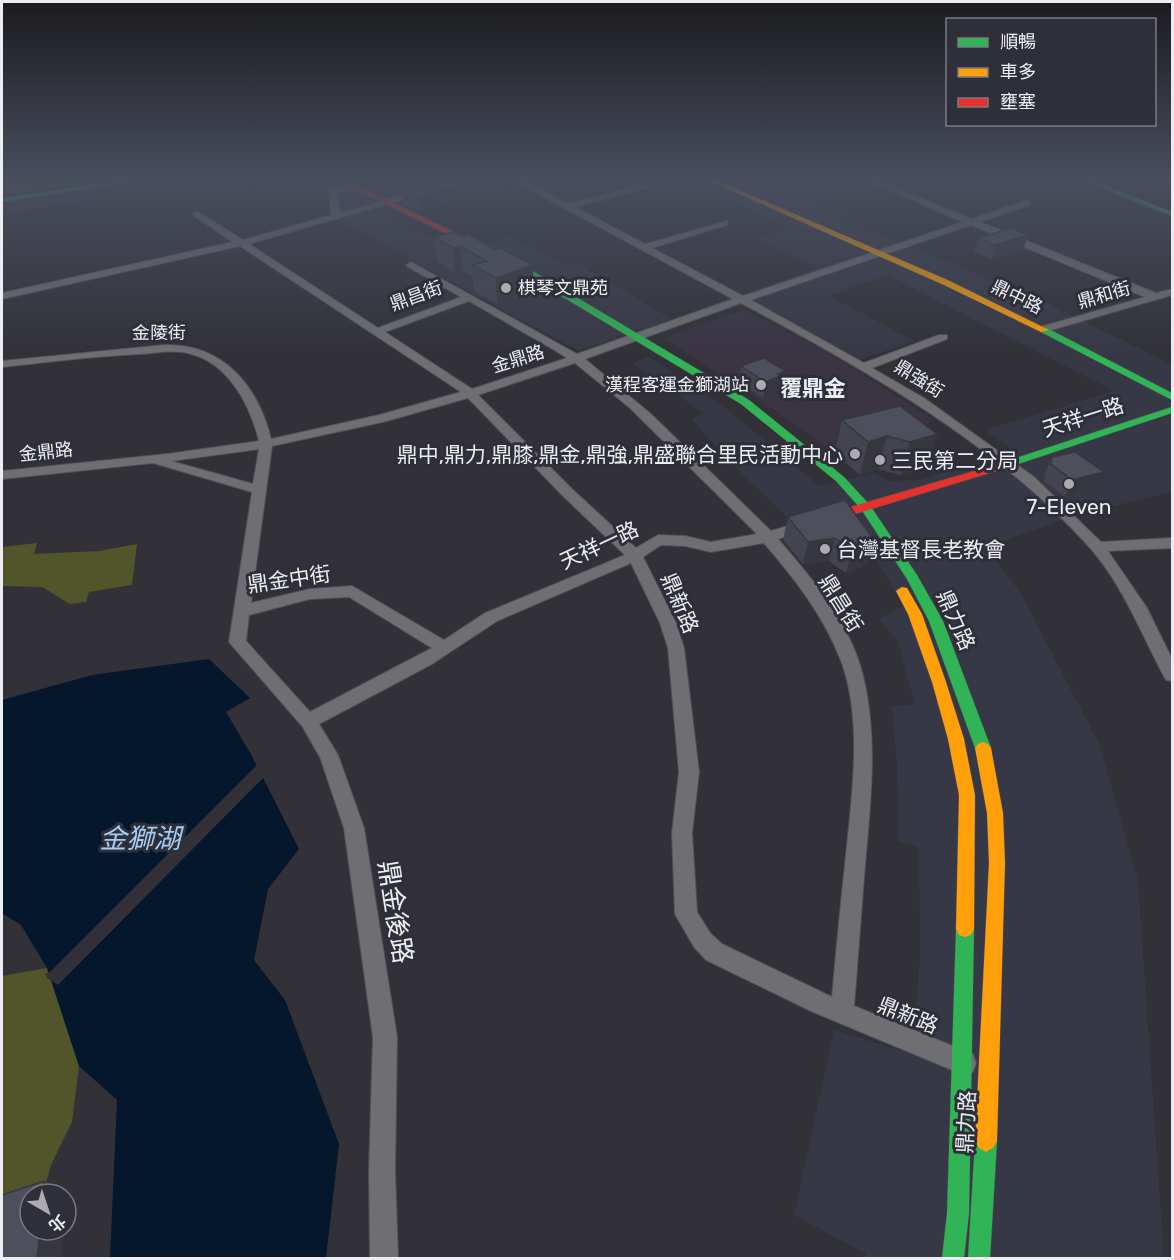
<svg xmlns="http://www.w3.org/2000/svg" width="1174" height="1260" font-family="Rubik,'Noto Sans TC',sans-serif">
<rect width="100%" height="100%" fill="#313137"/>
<g fill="#373845">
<polygon points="131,180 220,180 2,214 2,203 133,183"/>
<polygon points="314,180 384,180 408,193 433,192 453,202 393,219 463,252 511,236 564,265 574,262 672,319 579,351 331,216 328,190"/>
<polygon points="765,181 847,212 839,216 996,282 1000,281 1172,364 1172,492 1080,514 986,547 1022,595 1100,746 1138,881 1164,1258 865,1258 866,1254 794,1215 834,1030 912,1054 920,959 919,847 899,842 897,767 892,706 915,705 898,641 879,619 903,606 876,559 855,527 790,520 732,464 691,419 704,414 632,363 649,357 724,407 820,486 875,473 889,481 919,480 1014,450 985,430 1114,391 887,275 829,296 915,341 860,360 743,294 818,268 755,239 789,227 701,187 712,183 738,190"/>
</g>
<polygon fill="#3a3443" points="743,310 824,350 936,421 829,451 813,437 764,403 663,338"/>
<g fill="#52542a">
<polygon points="2,180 103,180 2,196"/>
<polygon points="37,543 34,554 99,551 137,544 132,585 89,592 86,602 70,604 42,587 2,586 2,547"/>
<polygon points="47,968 79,1066 72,1122 51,1165 43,1194 30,1194 2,1216 2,976"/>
</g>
<polygon fill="#04172c" points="209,659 250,698 226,712 252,756 299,849 268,889 254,960 285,1000 339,1144 326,1258 110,1258 117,1100 79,1066 47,968 21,925 2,913 2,700 92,675"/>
<polygon fill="#313137" points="259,763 264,774 263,778 58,985 47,978 45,974 51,971"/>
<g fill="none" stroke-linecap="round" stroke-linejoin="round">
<defs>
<path id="street" d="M457 180H471L249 244 378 328 461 297 408 267 406 265 411 262 577 354 733 299 512 180H523L568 204 647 184V188L575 207 645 244 727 221V225L652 248 743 296 963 222 865 180H877L972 219 1024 201H1030V205L980 222 1156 293 1172 289V295L1048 331H1040V327L1145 297 971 225 751 300 864 363 939 335H947V339L872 368 924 398 1034 477 1101 542 1172 538V548L1108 551 1147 608 1172 659V681L1166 680C1142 636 1124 587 1091 549 999 445 863 368 741 303L585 359 652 415 771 531 804 521 811 526 809 529 778 539C810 576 845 617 860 665 879 729 871 799 865 865 861 912 858 959 854 1006L973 1054 976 1063 973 1072 964 1075 813 1012 706 960 694 947 675 914 672 833 679 772 668 648 660 623 631 563 497 621 432 664 319 724 338 755 364 828 397 1037 395 1171 398 1258H370L369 1171 373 1037 344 828 320 757 302 726 229 642 252 492 153 463 2 479V471L167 454 259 441C250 405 229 364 191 354 175 349 157 353 140 354 94 356 48 362 2 367V361L164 345C222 343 258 385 271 439L379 415 461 392 240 246 2 299V293L233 242 194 216 193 214 197 211 243 240 331 215 329 190 352 184 356 187 337 193 340 213ZM469 301 556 351 567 358 472 389 385 332ZM575 363 630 408 757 534 711 542 685 536 658 535 636 548 572 489 478 395ZM468 398 562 495 625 555 485 613 444 640 352 586 310 589 251 603 272 446 383 422ZM259 449 253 484 171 461ZM764 543C795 579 824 616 841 661 864 721 851 802 845 865 840 909 836 953 832 997L722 944 710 933 697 912 692 833 699 772 684 648 676 623 643 557 661 545 685 546 711 552ZM349 597 432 648 310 712 246 641 249 615 310 599Z"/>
<g id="fast">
<polygon points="125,180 144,180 2,202 2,198"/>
<polygon points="1081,180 1091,180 1172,212 1172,216"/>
<polygon points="476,244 482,244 509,257 749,400 844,477 869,504 917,575 943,621 991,748 988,752 983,754 978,752 975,748 929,621 907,579 861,509 836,481 741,404 503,261 476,248"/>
<polygon points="1041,328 1047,328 1172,393 1172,400 1041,332"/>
<polygon points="1172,407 1172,413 1006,468 998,468 996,466 998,464"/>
<polygon points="965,921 971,923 974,929 969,1214 964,1258 942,1258 947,1214 956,929 959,923"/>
<polygon points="986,1130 993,1134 997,1141 990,1258 968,1258 975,1141 979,1134"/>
</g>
<g id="slow">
<polygon points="707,180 716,180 950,281 1049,330 1041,332 944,285"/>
<polygon points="902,587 907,588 922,614 946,682 964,739 975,795 974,929 971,935 965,937 959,935 956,929 959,795 948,739 932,682 908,614 896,591"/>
<polygon points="983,742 988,744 991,748 1003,813 1005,863 997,1141 993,1148 986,1152 979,1148 975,1141 989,863 987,813 975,748 978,744"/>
</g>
<g id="jam">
<polygon points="336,180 345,180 483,246 476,248"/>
<polygon points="1002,463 1006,464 1006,468 855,514 847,514 845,511 847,508"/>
</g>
</defs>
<use href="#street" stroke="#505055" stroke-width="2"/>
<use href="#fast" stroke="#505055" stroke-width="1"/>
<use href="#slow" stroke="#505055" stroke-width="1"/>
<use href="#jam" stroke="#505055" stroke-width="1"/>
<use href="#street" fill="#6f6f73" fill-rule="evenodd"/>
<use href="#fast" fill="#30b455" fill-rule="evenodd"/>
<use href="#slow" fill="#ff9f0a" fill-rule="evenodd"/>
<use href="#jam" fill="#e5322d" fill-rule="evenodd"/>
</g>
<g fill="#43444f">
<polygon points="401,189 447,189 448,203 422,211 403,203"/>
<polygon points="1028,235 1023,249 991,259 974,252 979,238"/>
<polygon points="460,236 534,290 497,304 474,291 473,277 462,271 455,273 437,262 434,237"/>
<polygon points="741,366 783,387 778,389 778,392 763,398 739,382"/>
<polygon points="842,420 937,434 927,467 900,475 878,469 860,475 835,453"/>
<polygon points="1052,457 1096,489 1065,497 1044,481 1045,474"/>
<polygon points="788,517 875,541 868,564 846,573 829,561 803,564 783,540"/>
</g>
<g fill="#373740">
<polygon points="447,189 448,203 422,211 420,197"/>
<polygon points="1028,235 1023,249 991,259 995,245"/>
<polygon points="460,246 462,271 455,273 453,248"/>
<polygon points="533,265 534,290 497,304 496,278"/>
<polygon points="786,371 783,387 778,389 778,392 763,398 765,382 778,374"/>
<polygon points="937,434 927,467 900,475 910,442"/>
<polygon points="887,436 878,469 860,475 868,442"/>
<polygon points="1104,472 1096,489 1065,497 1072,480"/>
<polygon points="835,538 829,561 803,564 808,542"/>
<polygon points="875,541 868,564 846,573 852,550"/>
<polygon points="44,1181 64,1194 43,1194"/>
<polygon points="40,1230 63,1230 61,1258 37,1258"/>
</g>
<g fill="#4e4f5c" stroke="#373740" stroke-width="1.5">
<polygon points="429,181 447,189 420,197 401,189"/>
<polygon points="1011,228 1028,235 995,245 979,238"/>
<polygon points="453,232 460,236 468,234 495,250 500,248 533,265 496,278 472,265 487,261 460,246 453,248 434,237"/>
<polygon points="764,358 786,371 778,374 781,376 765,382 741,366"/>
<polygon points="900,406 937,434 910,442 887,436 868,442 842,420"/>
<polygon points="1075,452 1104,472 1072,480 1051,464 1052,457"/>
<polygon points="845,500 875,541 852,550 835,538 808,542 788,517"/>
<polygon points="44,1181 43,1194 30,1194 30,1230 40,1230 37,1258 2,1258 2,1195"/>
</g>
<linearGradient id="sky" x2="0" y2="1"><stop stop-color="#1b1b1e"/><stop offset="0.5" stop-color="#484e5e"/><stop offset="1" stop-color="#484e5e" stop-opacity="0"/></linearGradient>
<rect width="1174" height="357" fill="url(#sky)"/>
<g fill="#ababb1" stroke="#2f2f39" stroke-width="2">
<circle cx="506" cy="288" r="6"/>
<circle cx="761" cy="385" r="6"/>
<circle cx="855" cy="454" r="6"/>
<circle cx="880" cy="460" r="6"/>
<circle cx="1069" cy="484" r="6"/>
<circle cx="825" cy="549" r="6"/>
</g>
<g text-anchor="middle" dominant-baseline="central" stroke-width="6" stroke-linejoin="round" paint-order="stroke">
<g font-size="18" fill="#ececf3" stroke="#2f2f39" text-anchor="start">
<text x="518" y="288">棋琴文鼎苑</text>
<text x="749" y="385" text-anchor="end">漢程客運金獅湖站</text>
</g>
<g font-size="18" fill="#ececf3" stroke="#2f2f39">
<text transform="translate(1104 295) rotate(-16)">鼎和街</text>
<text transform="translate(416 296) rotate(-20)">鼎昌街</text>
<text transform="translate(1017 297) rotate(26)">鼎中路</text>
<text x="159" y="333">金陵街</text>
<text transform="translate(518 359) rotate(-17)">金鼎路</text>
<text transform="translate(919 379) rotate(32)">鼎強街</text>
<text transform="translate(46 452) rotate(-6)">金鼎路</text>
</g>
<g font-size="21" fill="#ececf3" stroke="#2f2f39">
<text transform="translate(1083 417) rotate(-18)">天祥一路</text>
<text transform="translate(599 545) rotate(-25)">天祥一路</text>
<text transform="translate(289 579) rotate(-8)">鼎金中街</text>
<text transform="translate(680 603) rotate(67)">鼎新路</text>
<text transform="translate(841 603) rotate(58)">鼎昌街</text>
<text transform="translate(956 620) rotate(66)">鼎力路</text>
<text transform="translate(908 1015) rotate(22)">鼎新路</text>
<text transform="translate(966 1122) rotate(-87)">鼎力路</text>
</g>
<g font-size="21" fill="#ececf3" stroke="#2f2f39" text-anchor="start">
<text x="843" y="454" text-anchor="end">鼎中,鼎力,鼎膝,鼎金,鼎強,鼎盛聯合里民活動中心</text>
<text x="892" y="460">三民第二分局</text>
<text x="1069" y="506" text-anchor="middle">7-Eleven</text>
<text x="837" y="549">台灣基督長老教會</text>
</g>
<g font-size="22" font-weight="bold" fill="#ececf3" stroke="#2f2f39">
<text x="813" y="388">覆鼎金</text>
</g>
<g font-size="26" fill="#ececf3" stroke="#2f2f39">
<text transform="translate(395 912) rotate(81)">鼎金後路</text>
</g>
<g font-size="27" font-style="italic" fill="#a3cdf6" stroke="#2f2f39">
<text x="140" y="839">金獅湖</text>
</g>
</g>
<rect width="1174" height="1260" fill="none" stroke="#ececf3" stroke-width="6"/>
<rect x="946" y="18" width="210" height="108" fill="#2f2f39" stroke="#7b7b83" stroke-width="1.5"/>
<rect x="958" y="38" width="30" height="9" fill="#30b455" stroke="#7b7b83" stroke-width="1.5"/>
<text x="1000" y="48" font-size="18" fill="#ececf3">順暢</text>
<rect x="958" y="68" width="30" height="9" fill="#ff9f0a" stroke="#7b7b83" stroke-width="1.5"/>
<text x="1000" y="78" font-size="18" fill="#ececf3">車多</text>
<rect x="958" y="98" width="30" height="9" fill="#e5322d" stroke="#7b7b83" stroke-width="1.5"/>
<text x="1000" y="108" font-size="18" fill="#ececf3">壅塞</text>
<g transform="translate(48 1212) rotate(141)"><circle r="28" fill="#2f2f39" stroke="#7b7b83" stroke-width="1.5"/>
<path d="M0-4.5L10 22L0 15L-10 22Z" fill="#ababb1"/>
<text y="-9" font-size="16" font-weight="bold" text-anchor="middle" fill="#ececf3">北</text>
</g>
</svg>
